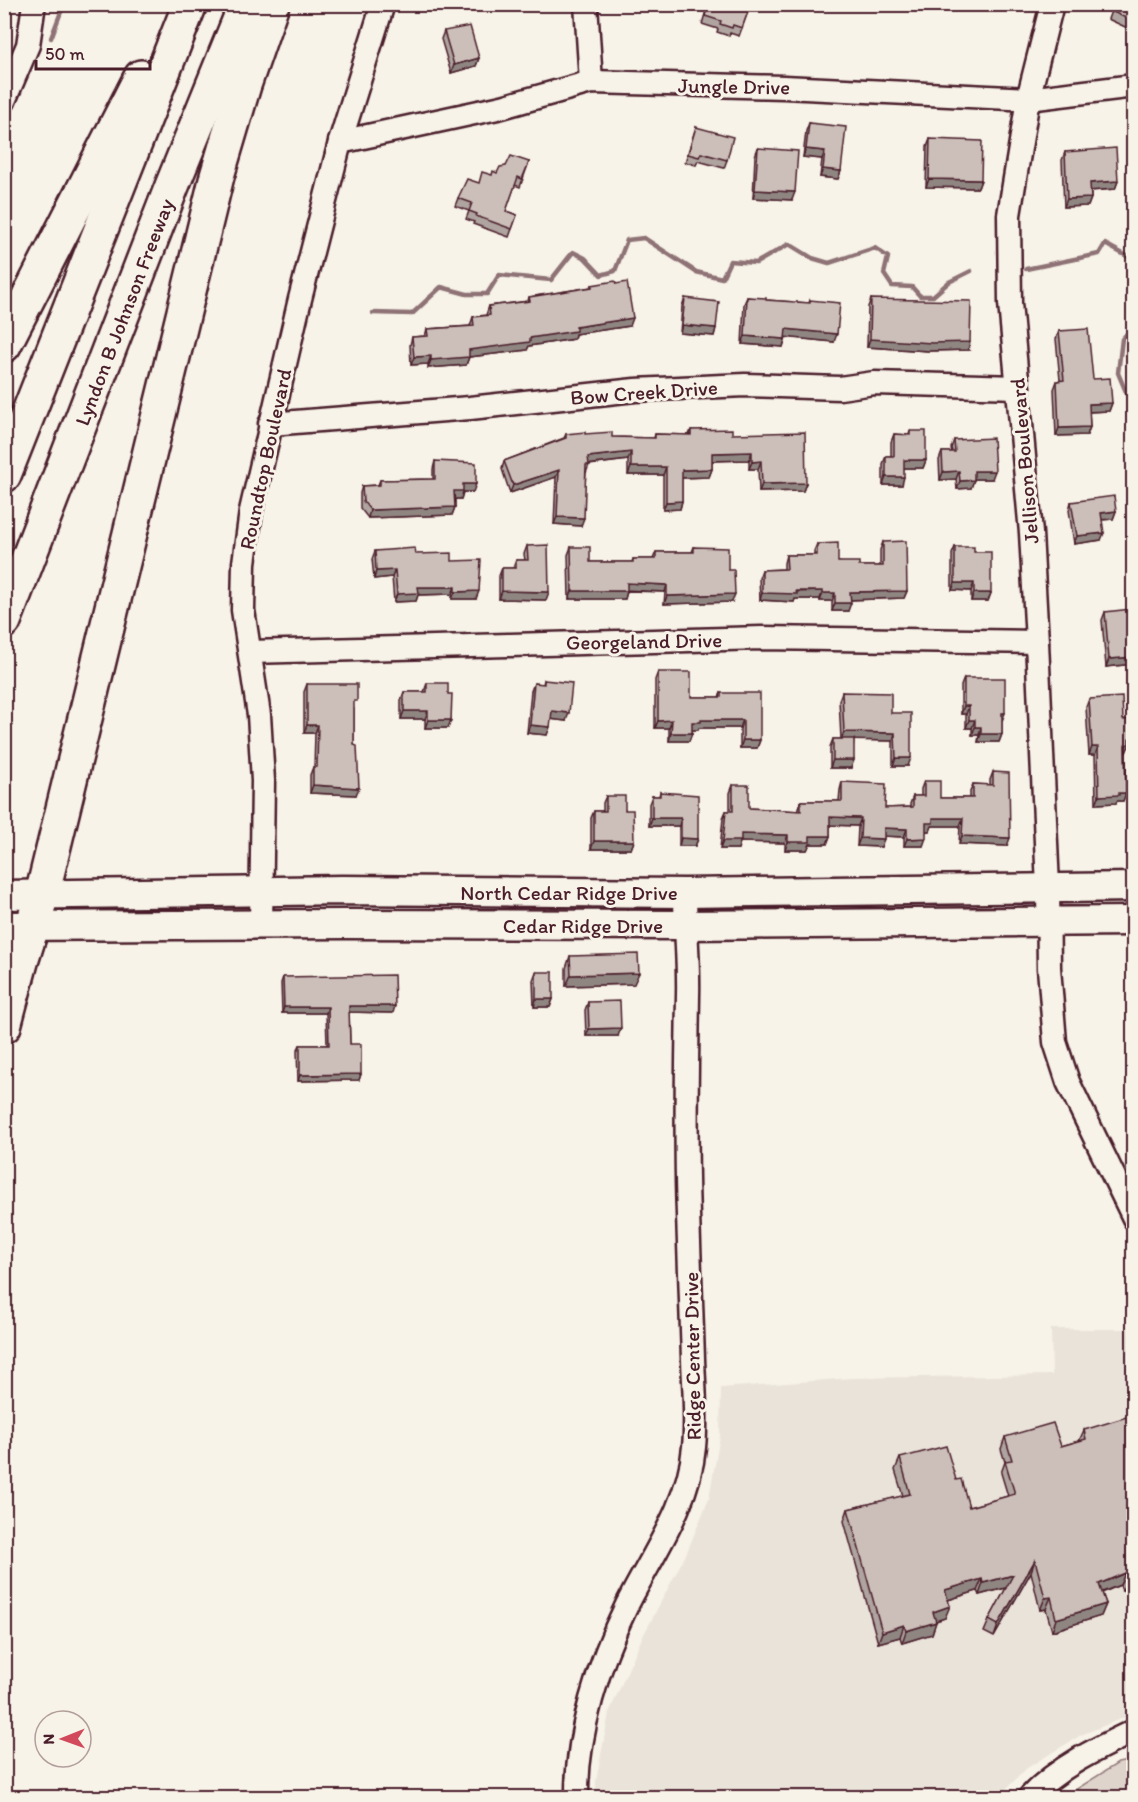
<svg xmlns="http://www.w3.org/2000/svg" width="1138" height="1802" font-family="Itim,sans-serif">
<rect width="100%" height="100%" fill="#f7f3e8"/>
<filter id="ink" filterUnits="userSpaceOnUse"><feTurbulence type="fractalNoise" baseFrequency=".0167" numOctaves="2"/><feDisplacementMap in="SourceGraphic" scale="12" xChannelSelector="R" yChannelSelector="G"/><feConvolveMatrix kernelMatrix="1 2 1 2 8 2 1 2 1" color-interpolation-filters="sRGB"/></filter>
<g filter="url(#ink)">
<polygon fill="#eae3da" points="1051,1329 1133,1329 1133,1714 1081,1735 1027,1768 998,1797 596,1798 596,1781 609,1713 641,1640 687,1552 709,1498 720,1436 721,1388 851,1378 1052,1375"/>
<polygon fill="#ded4cc" stroke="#947a7c" stroke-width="1.5" points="1133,1760 1133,1797 1064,1797 1118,1763"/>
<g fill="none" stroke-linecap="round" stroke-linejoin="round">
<g stroke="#8e7275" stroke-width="4.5">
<polyline points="51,38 64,4"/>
<polyline points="1026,269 1099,254 1105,244 1134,260"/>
<polyline points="373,313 412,314 441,287 467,294 487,294 499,275 551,280 573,252 585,258 601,275 615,271 627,240 644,238 696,272 722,278 730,261 756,263 789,244 812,258 829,263 875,248 888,257 884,274 892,286 912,287 920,296 933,296 949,282 971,271"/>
<polyline points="1134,326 1122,339 1118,373 1134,411"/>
</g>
<defs>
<g id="minor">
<polyline points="586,4 591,82"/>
<polyline points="1052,4 1028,99 1009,215 1010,303 1031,533 1037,642 1048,887 1049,968 1055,1042 1068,1082 1134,1218"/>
<polyline points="4,101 28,45 34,4"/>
<polyline points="340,142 502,107 591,82 784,87 1028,99 1134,86"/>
<polyline points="270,424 470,408 635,390 745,385 840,388 874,383 1018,387"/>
<polyline points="250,652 762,638 1037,642"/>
<polyline points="261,926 263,781 259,715 243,610 244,563 251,511 300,299 340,142 383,4"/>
<path d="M577 1798C576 1734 599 1662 627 1605 652 1555 689 1505 694 1447 697 1418 694 1388 693 1359 691 1311 690 1262 688 1214 685 1141 687 1068 688 995 689 961 685 927 685 893"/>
<path d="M1029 1798C1056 1768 1098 1748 1134 1731"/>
</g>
<g id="major">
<polyline points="4,895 342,890 685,893 1134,887"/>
<polyline points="4,926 346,924 685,925 1134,921"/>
</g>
<g id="highway">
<polyline points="4,345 141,77"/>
<polyline points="4,475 190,4"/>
<polyline points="4,621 172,186 246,4"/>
<polyline points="4,1026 21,962 42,895 217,176 244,85 272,4"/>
</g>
</defs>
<use href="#minor" stroke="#4a1f2b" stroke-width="27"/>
<use href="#major" stroke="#4a1f2b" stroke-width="33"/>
<use href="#highway" stroke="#4a1f2b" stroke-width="38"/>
<use href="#minor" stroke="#f7f3e8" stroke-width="22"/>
<use href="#major" stroke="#f7f3e8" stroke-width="28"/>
<use href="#highway" stroke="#f7f3e8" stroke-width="33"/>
</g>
<g fill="#afa49f" stroke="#4a1f2b" stroke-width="1.5">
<polygon points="708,4 750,6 739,36 730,33 729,36 717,32 718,29 702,24"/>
<polygon points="1134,4 1134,31 1108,19 1111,11"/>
<polygon points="444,31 479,58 476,66 451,73 441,39"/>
<polygon points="809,123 841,171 838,179 820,177 822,159 803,157 806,131"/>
<polygon points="696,127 727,160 724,168 698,161 696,165 685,162"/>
<polygon points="930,139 981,180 978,188 926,187 927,147"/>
<polygon points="758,148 792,200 753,198 755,156"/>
<polygon points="1065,152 1118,181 1115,189 1091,191 1091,198 1088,206 1064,207 1062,160"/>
<polygon points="529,162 520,187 515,185 506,211 517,215 509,237 473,224 474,222 466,219 469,211 455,206 458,198 479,183 497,173 506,166"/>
<polygon points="592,285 630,326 575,334 574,339 529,346 527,350 469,357 466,365 428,368 428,364 411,365 410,345 412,337 425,336 427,329 470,326 473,317 486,315 489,306 528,301 529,297 591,287"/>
<polygon points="747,297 766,300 809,303 810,300 834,342 786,337 783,347 742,344 744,304"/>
<polygon points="685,298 716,328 714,336 680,333 682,306"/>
<polygon points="871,299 968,350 929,351 867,347 868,307"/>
<polygon points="1059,331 1093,379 1112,403 1109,411 1089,412 1090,427 1087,435 1056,436 1054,389 1057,381 1060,380 1056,339"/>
<polygon points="691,430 732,434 806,483 803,491 759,492 758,469 749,469 749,460 712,461 712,469 709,477 682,478 682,501 680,509 663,510 663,475 628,475 628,460 589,465 586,473 581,526 554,524 556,477 510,493 502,469 504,461 564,438 566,434 612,437 654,438 655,434 689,435"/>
<polygon points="910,431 926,460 923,468 904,468 902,485 883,485 883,464 886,456 891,456 891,442 894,434 909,435"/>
<polygon points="954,440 992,479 974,479 971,488 957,489 956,479 940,480 939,460 942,452 952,452 951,448"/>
<polygon points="435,461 473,492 463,492 461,499 455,499 455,507 452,515 368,518 360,508 360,493 362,486 378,485 380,480 433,479 433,469"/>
<polygon points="1071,502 1116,511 1113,519 1102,520 1101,540 1074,544 1069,510"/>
<polygon points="883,542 907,591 904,598 850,600 848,611 832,611 832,601 820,601 820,599 795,599 794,602 760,600 759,578 762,570 784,569 784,563 786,555 814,555 814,551 817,544 838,562 859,566 880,566 880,550"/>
<polygon points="527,546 546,600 499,599 499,576 502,568 513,568 516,560 525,560 524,554"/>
<polygon points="571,547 590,562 632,562 633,559 653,559 656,552 692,552 694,547 728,570 732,602 664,604 665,592 627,591 625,599 569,599 568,555"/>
<polygon points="955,547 991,593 988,601 971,601 971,591 952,590 952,554"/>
<polygon points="375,551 416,554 452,561 476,599 452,599 452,594 418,595 416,601 394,602 392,577 374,579 372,559"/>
<polygon points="1105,612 1133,664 1106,667 1102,620"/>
<polygon points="658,672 691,697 719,697 721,693 760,740 757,748 740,748 740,728 699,728 698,730 692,730 692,733 689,741 669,741 669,728 655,728 655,680"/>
<polygon points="964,678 1002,721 1002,734 999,742 978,742 979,735 972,735 972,728 966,728 966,714 961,714 961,686"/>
<polygon points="544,680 566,721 551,719 547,735 527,733 531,691 534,683 543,684"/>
<polygon points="427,683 448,694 451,720 448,728 425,728 425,719 401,719 401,700 404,692 424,692"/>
<polygon points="307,684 354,709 354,745 356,795 310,793 310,775 313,767 314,767 315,733 304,733 304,692"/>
<polygon points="842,692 891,713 908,766 893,766 893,741 854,740 851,768 830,768 830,747 833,739 841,739 839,700"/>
<polygon points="1089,699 1123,720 1134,719 1134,746 1129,746 1126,752 1125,752 1126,793 1123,801 1117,801 1116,803 1096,804 1095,755 1089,755 1086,707"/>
<polygon points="993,772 1007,846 959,844 960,826 932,826 930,831 926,831 923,846 904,846 904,837 884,836 881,847 857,846 858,826 830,825 830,836 827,844 810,844 807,850 785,850 785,843 740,842 738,849 720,849 723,818 726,811 730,811 730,793 733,785 749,808 798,811 801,801 839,801 840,790 842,782 885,808 910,807 910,804 913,796 921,796 921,789 924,781 940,798 970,798 970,792 973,784 990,785 990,780"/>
<polygon points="660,792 698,839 695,846 679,846 679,826 649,826 649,804 652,796 659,796"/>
<polygon points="606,796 625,810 634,841 631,849 591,849 591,818 594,811 603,811 603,803"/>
<polygon points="570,956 634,984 566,986 566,968"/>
<polygon points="536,972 553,999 550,1007 534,1007 533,980"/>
<polygon points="283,977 393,1013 349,1012 350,1044 361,1074 359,1080 298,1081 297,1051 300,1045 327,1045 326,1013 282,1013 281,983"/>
<polygon points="588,1002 618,1036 586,1036 585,1010"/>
<polygon points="1084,1430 1134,1588 1122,1591 1120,1585 1102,1593 1106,1604 1101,1616 1052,1631 1046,1609 1040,1610 1031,1572 994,1637 984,1632 989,1620 1006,1588 979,1595 977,1591 948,1600 945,1618 936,1621 932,1634 902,1643 900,1637 878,1643 844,1521 848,1509 903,1496 895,1470 900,1458 956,1480 969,1507 1008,1496 1001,1473 1005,1462 1001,1449 1005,1437 1061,1446 1079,1441"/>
</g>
<g fill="#8f8682" stroke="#4a1f2b" stroke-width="1.5">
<polygon points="479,58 476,66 451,73 454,65"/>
<polygon points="806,149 825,151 822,159 803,157"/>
<polygon points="823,169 841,171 838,179 820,177"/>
<polygon points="929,179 981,180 978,188 926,187"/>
<polygon points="1118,181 1115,189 1087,191 1090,183"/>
<polygon points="755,190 795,192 792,200 753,198"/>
<polygon points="1091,198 1088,206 1064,207 1067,199"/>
<polygon points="633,318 630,326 575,334 574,339 529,346 527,350 469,357 466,365 428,368 431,360 469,350 530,338 576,327"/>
<polygon points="682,325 716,328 714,336 680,333"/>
<polygon points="786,329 837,334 834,342 783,337"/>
<polygon points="745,336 785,339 783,347 742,344"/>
<polygon points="870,339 970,342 968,350 929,351 867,347"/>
<polygon points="431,356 428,364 411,365 414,357"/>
<polygon points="1112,403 1109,411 1086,412 1089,404"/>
<polygon points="1090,427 1087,435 1056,436 1059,428"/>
<polygon points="631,452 628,460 585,465 588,457"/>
<polygon points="752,452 749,460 709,461 712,453"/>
<polygon points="904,460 926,460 923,468 902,468"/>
<polygon points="761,461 758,469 749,469 752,462"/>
<polygon points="631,467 666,467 663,475 628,475"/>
<polygon points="712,469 709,477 679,478 682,470"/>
<polygon points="559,470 556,477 510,493 513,485"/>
<polygon points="959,471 956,479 940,480 943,472"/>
<polygon points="974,471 995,471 992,479 971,479"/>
<polygon points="886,477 904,477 902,485 883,485"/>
<polygon points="974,480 971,488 957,489 960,481"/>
<polygon points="806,483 803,491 759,492 762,484"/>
<polygon points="463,484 476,484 473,492 463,492 461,499 452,499 454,491"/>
<polygon points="682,501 680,509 663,510 666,502"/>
<polygon points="455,507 452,515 368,518 370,510"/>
<polygon points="1116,511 1113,519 1098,520 1101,513"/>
<polygon points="557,517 584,518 581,526 554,524"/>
<polygon points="1104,533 1101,540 1074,544 1077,536"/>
<polygon points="395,570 392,577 374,579 376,571"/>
<polygon points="627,583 667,585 665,592 625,590"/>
<polygon points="955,583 974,583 971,591 952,590"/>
<polygon points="418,587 455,587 452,594 418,595 416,601 394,602 397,594"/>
<polygon points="479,591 476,599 452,599 455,592"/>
<polygon points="502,591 549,592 546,600 499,599"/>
<polygon points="572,591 627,591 625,599 569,599"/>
<polygon points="823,591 820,599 795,599 794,602 760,600 762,593"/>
<polygon points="907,591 904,598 847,600 850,592"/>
<polygon points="823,593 835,593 832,601 820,601"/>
<polygon points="974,593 991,593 988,601 971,601"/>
<polygon points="735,594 732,602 664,604 667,596"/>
<polygon points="835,603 851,603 848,611 832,611"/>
<polygon points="1134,657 1133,664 1106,667 1109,659"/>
<polygon points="964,706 969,706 966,714 961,714"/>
<polygon points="404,711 428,711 425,719 401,719"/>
<polygon points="552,711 569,713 566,721 549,719"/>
<polygon points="1002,713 1005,713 1002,721 999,721"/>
<polygon points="428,720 451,720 448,728 425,728"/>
<polygon points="672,720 669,728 655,728 658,721"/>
<polygon points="701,720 743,720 740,728 699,728 698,730 689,730 692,722"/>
<polygon points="969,720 975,720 972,728 966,728"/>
<polygon points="307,725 318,725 315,733 304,733"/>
<polygon points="530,725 550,727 547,735 527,733"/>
<polygon points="975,727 981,727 979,735 972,735"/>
<polygon points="844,732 895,733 893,741 841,740"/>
<polygon points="671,733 692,733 689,741 669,741"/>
<polygon points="981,734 1002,734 999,742 978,742"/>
<polygon points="1134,738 1134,746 1129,746 1126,752 1122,753 1129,739"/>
<polygon points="743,740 760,740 757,748 740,748"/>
<polygon points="1092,747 1098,747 1095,755 1089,755"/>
<polygon points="896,758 911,758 908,766 893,766"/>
<polygon points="833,760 854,760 851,768 830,768"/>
<polygon points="313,785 359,788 356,795 310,793"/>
<polygon points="1119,793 1126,793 1123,801 1117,801 1116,803 1096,804 1099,796"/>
<polygon points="830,817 861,818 858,826 827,825"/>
<polygon points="652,818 681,818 679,826 649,826"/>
<polygon points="933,818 963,818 960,826 932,826 930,831 923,831 926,823"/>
<polygon points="884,828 907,829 904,837 881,836"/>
<polygon points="741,834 788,835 785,843 740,842 738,849 720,849 723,841"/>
<polygon points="810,836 830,836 827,844 810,844 807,850 785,850 788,842"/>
<polygon points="962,836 1010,838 1007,846 959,844"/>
<polygon points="681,838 698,839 695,846 679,846"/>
<polygon points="860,838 884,839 881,847 857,846"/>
<polygon points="926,838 923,846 904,846 907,839"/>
<polygon points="594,841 634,841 631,849 591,849"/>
<polygon points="639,973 634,984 566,986 571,975"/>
<polygon points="536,999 553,999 550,1007 534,1007"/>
<polygon points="349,1006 395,1006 393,1013 347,1012"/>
<polygon points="284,1007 328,1007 326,1013 282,1013"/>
<polygon points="621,1028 618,1036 586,1036 589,1029"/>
<polygon points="361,1074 359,1080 298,1081 300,1075"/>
<polygon points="1035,1560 1031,1572 994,1637 998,1625"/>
<polygon points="1125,1573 1120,1585 1095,1595 1099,1584"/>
<polygon points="1013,1575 1009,1587 979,1595 983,1583"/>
<polygon points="1134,1578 1134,1588 1122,1591 1127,1580"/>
<polygon points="982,1579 977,1591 941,1602 945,1590"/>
<polygon points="1051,1597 1046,1609 1040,1610 1045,1598"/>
<polygon points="1106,1604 1101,1616 1052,1631 1056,1619"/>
<polygon points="950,1606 945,1618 929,1623 933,1612"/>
<polygon points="936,1622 932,1634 902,1643 906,1631"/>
<polygon points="904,1625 900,1637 878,1643 882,1632"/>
</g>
<g fill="#ccbfb9" stroke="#4a1f2b" stroke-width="1.5">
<polygon points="708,4 746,4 750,6 742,28 733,25 732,28 720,24 721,21 705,16"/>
<polygon points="1114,4 1134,4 1134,22 1111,11"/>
<polygon points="470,26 479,58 454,65 444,31"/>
<polygon points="809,123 846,127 841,171 823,169 825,151 806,149"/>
<polygon points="696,127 733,137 727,160 701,153 699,157 688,154"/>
<polygon points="930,139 982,141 981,180 929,179"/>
<polygon points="758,148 798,151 795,192 755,190"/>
<polygon points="1116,148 1118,181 1090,183 1091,198 1067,199 1065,152"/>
<polygon points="511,156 529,162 522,179 518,177 506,211 517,215 512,229 476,216 477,214 469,211 472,203 458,198 467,179 479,183 482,172 492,175 493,171 497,173 500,167 506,166"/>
<polygon points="615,281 616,284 627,282 633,318 576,327 576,331 530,338 530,342 469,350 469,357 431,360 431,356 414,357 412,337 428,336 427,329 474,326 473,317 490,315 489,306 530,301 529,297 592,287 592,285"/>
<polygon points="747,297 766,298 766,300 810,303 810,300 840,303 837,334 786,329 785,339 745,336"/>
<polygon points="685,298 719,302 716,328 682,325"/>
<polygon points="871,299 971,301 970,342 932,343 870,339"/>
<polygon points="1088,329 1093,379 1110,378 1112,403 1089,404 1090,427 1059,428 1057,381 1064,380 1059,331"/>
<polygon points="732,429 732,434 805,432 806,483 762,484 761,461 752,462 752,452 712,453 712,469 682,470 682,501 666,502 666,467 631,467 631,452 588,457 589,465 586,465 584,518 557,517 559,470 513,485 504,461 566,438 566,434 585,432 585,434 612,432 612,437 655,438 655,434 691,435 691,430"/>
<polygon points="910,431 926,431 926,460 904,460 904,477 886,477 886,456 894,456 894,434 910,435"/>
<polygon points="993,438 995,471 974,471 974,480 960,481 959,471 943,472 942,452 955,452 954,440"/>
<polygon points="435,461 476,463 476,484 463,484 463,491 454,491 455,507 370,510 363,501 362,486 380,485 380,480 435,479"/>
<polygon points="1114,496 1116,511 1101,513 1104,533 1077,536 1071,502"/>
<polygon points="906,541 907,591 850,592 851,603 835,603 835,593 823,593 823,591 796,591 797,594 762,593 762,570 787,569 786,555 817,555 817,544 838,543 838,562 859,562 859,566 883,566 883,542"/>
<polygon points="548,545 549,592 502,591 502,568 516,568 516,560 528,560 527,546"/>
<polygon points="571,547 590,547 590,562 633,562 633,559 656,559 656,552 694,552 694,547 728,548 728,570 734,570 735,594 667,596 667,585 627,583 627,591 572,591"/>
<polygon points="955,547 974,547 974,552 991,552 991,593 974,593 974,583 955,583"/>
<polygon points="415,548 416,554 452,553 452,561 481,560 479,591 455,592 455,587 418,587 419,593 397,594 395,570 376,571 375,551"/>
<polygon points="1131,609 1134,631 1134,657 1109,659 1105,612"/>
<polygon points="658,672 691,672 691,697 721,697 721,693 760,693 760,740 743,740 743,720 701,720 701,722 692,722 692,733 671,733 672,720 658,721"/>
<polygon points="964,678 1005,678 1005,713 1002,713 1002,734 981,734 981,727 975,727 975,720 969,720 969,706 964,706"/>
<polygon points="544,680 572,683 569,713 552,711 550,727 530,725 534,683 544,684"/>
<polygon points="427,683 448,683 448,694 452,694 451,720 428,720 428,711 404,711 404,692 427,692"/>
<polygon points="307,684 357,684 357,701 354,701 354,745 357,746 359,788 313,785 313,767 317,767 318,725 307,725"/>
<polygon points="842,692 891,693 891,713 911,713 911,758 896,758 895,733 844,732"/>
<polygon points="1122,697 1123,720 1134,719 1134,738 1129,739 1129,744 1125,745 1126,793 1119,793 1119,795 1099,796 1098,747 1092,747 1089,699"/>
<rect x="833" y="739" width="21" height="21"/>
<polygon points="993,772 1009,773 1010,838 962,836 963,818 933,818 933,823 926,823 926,838 907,839 907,829 884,828 884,839 860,838 861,818 830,817 830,836 810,836 810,842 788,842 788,835 741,834 741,841 723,841 726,811 733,811 733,785 749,785 749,808 801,811 801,801 842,801 842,782 886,784 885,808 913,807 913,796 924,796 924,781 940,781 940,798 973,798 973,784 993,785"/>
<polygon points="660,792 698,795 698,839 681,838 681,818 652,818 652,796 660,796"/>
<polygon points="606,796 625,796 625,810 633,810 634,841 594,841 594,811 606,811"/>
<polygon points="638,954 639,973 571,975 570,956"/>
<rect x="536" y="972" width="17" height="27"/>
<polygon points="394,975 395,1006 349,1006 350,1044 361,1044 361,1074 300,1075 300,1045 329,1045 328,1007 284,1007 283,977"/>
<polygon points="620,1001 621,1028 589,1029 588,1002"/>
<polygon points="1130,1416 1134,1430 1134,1578 1127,1580 1125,1573 1099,1584 1106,1604 1056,1619 1051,1597 1045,1598 1035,1560 998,1625 989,1620 1013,1575 983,1583 982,1579 945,1590 950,1606 933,1612 936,1622 906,1631 904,1625 882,1632 848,1509 910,1494 900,1458 946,1446 956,1480 961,1479 969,1507 1015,1494 1005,1461 1012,1460 1005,1437 1053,1423 1061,1446 1086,1439 1084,1430"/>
</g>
</g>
<g text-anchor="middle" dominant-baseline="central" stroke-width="6" stroke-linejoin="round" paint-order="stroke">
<g font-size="21" fill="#4a1f2b" stroke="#f7f3e8">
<text transform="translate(734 86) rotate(1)">Jungle Drive</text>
<text transform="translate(124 312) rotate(-69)">Lyndon B Johnson Freeway</text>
<text transform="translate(644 392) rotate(-4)">Bow Creek Drive</text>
<text transform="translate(265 459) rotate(-78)">Roundtop Boulevard</text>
<text transform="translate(1024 461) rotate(-95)">Jellison Boulevard</text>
<text transform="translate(644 641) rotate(-1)">Georgeland Drive</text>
<text x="569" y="892">North Cedar Ridge Drive</text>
<text x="583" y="925">Cedar Ridge Drive</text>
<text transform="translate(692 1356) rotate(-91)">Ridge Center Drive</text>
</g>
</g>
<rect width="1138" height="1802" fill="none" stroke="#f7f3e8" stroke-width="24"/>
<rect x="12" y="12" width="1114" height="1778" fill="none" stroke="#4a1f2b" stroke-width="2" filter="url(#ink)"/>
<g transform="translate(63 1739) rotate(269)"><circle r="28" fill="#f7f3e8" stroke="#b29e9c" stroke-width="1.5"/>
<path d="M0-4.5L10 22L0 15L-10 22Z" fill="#d1495b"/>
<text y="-9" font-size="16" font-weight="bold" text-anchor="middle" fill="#4a1f2b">N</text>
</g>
<path d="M36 60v9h114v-9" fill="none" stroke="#4a1f2b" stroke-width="3"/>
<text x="45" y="60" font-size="18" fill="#4a1f2b" stroke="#f7f3e8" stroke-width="4.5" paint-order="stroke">50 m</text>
</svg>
